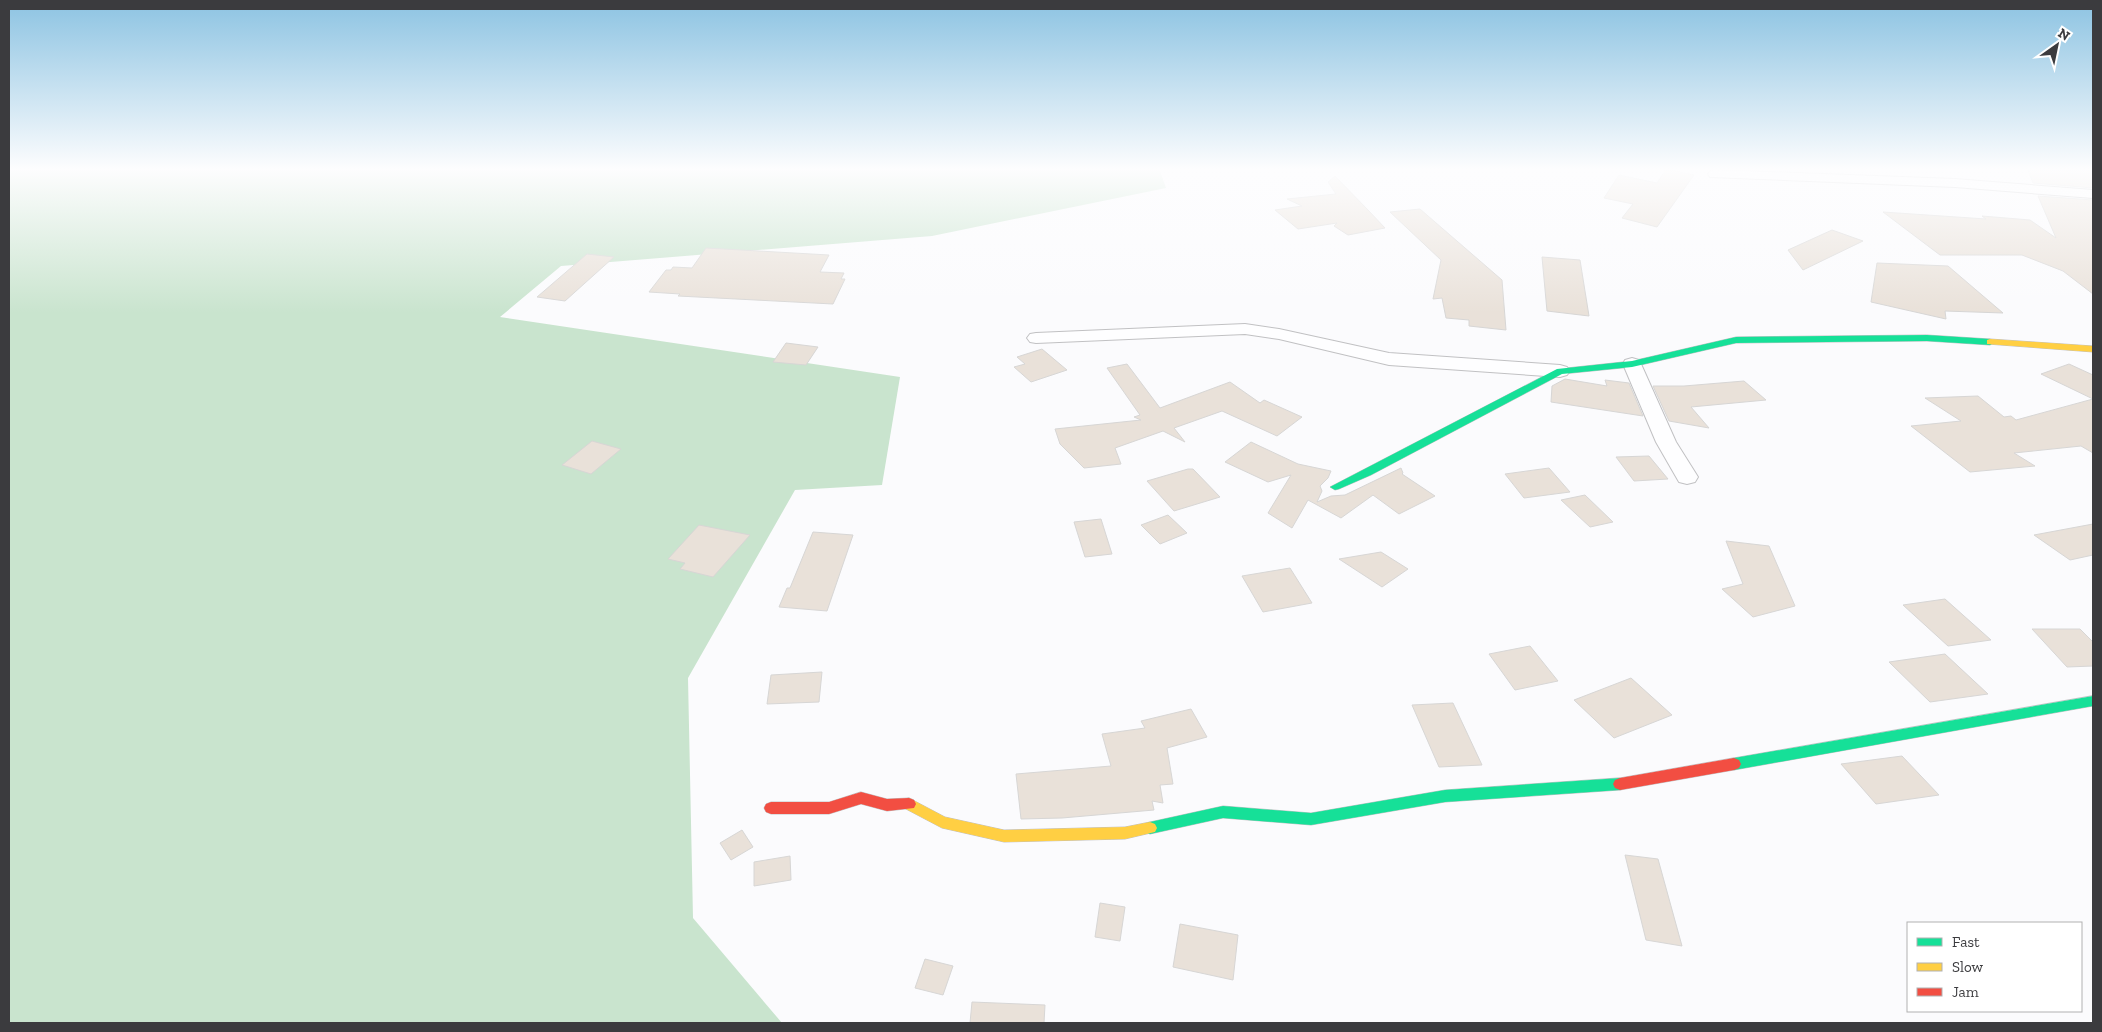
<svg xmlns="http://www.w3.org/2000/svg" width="2102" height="1032" font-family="'Zilla Slab',serif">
<rect width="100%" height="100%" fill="#fbfbfd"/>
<polygon fill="#c9e4ce" points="9,168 1159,168 1166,188 932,236 561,266 500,317 900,377 882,485 795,490 688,678 693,918 782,1023 9,1023"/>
<g fill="#e9e1d9" stroke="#d7d6d5">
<polygon points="2027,168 2093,168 2093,188 2033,183"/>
<polygon points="1666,169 1694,175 1657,227 1622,218 1633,204 1604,198 1619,175 1657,183"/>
<polygon points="1335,176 1368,210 1385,228 1348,235 1334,226 1337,223 1298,229 1275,210 1302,206 1287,199 1336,194 1328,182"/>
<polygon points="2038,196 2093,200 2093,294 2063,271 2022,255 1940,255 1883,212 1986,219 1982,216 2030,220 2056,238"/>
<polygon points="1420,209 1502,280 1506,330 1469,326 1469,320 1446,318 1442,298 1433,299 1441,260 1390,212"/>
<polygon points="1832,230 1863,241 1803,270 1788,250"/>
<polygon points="706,248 829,255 820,272 844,273 841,279 845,279 833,304 678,296 680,294 649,292 666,270 671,270 673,267 692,268"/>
<polygon points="587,254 614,257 565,301 537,297"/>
<polygon points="1542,257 1580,260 1589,316 1547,311"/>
<polygon points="1877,263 1948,266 2003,313 1945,311 1946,319 1871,302"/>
<polygon points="786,343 818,347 806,365 773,362"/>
<polygon points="1042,349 1067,370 1031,382 1014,367 1025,364 1017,357"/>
<polygon points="1127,364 1160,408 1230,382 1260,403 1264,400 1302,417 1277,436 1222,411 1174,428 1185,442 1163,431 1115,448 1121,464 1084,468 1060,444 1055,429 1141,420 1134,417 1140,415 1107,368"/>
<polygon points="2069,364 2093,375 2093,399 2041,374"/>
<polygon points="1565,379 1607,386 1605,380 1629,383 1643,416 1551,402 1552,386"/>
<polygon points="1744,381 1766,400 1691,407 1709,428 1669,421 1653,386 1684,386"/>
<polygon points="1978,396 2004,417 2011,416 2016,420 2093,399 2093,453 2081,446 2014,453 2035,466 1970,472 1911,426 1961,421 1925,398"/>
<polygon points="592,441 621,449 591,474 562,465"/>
<polygon points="1251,442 1298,464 1331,471 1328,478 1320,486 1322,491 1317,502 1331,496 1345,495 1401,468 1403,473 1402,474 1435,496 1399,514 1373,495 1341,518 1308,500 1292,528 1268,513 1291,475 1268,482 1225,462"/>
<polygon points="1649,456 1668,479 1634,481 1616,457"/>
<polygon points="1549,468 1570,492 1524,498 1505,474"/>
<polygon points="1188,469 1193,469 1220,497 1174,511 1147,481"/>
<polygon points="1585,495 1613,522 1590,527 1561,500"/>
<polygon points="1168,515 1187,533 1160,544 1141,525"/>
<polygon points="1101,519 1112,554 1085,557 1074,522"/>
<polygon points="2093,524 2093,555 2070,560 2034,535"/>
<polygon points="699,525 750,535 713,577 680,569 685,563 668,559"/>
<polygon points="813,532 853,535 827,611 779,607 787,588 790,588"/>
<polygon points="1726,541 1769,546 1795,606 1753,617 1722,589 1743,584"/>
<polygon points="1381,552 1408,569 1382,587 1339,559"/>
<polygon points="1290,568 1312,603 1263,612 1242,576"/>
<polygon points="1945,599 1991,640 1948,646 1903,605"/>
<polygon points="2032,629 2080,629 2093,642 2093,666 2067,667"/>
<polygon points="1530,646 1558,681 1515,690 1489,654"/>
<polygon points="1945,654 1988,694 1930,702 1889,662"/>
<polygon points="822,672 819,702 767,704 771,675"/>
<polygon points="1631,678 1672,715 1614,738 1574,700"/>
<polygon points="1453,703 1482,765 1439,767 1412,705"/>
<polygon points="1191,709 1207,737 1167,748 1173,784 1160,785 1163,803 1152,801 1154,810 1062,818 1021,819 1016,774 1111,766 1102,734 1145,728 1141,721"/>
<polygon points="1902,756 1939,795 1876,804 1841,764"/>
<polygon points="742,830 753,847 731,860 720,843"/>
<polygon points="1625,855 1658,859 1682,946 1646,940"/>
<polygon points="790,856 791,880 754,886 754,862"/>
<polygon points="1100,903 1125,907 1120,941 1095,937"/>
<polygon points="1180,924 1238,935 1233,980 1173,967"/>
<polygon points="925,959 953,966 943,995 915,988"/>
<polygon points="972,1002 1045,1005 1044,1023 970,1023"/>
</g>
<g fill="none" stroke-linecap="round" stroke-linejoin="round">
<defs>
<g id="street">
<polygon points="1715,170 1955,179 2093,190 2093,198 1955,187 1710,177 1708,174 1710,171"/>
<polygon points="1245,324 1279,329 1389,353 1560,365 1567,367 1570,371 1567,375 1560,377 1389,365 1279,339 1245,334 1036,343 1030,342 1027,338 1030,334 1036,333"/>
<polygon points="1632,358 1639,360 1641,364 1676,442 1698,477 1695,482 1687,484 1679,482 1656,442 1623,364 1625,360"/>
</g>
<g id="fast">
<polygon points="1927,335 1990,339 1995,342 1990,345 1927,341 1736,343 1632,367 1562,374 1371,475 1339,489 1335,490 1330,487 1557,369 1632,361 1736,337"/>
<polygon points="2093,696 2093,706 1734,770 1729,768 1727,764 1729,760 1734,758"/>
<polygon points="1620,778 1625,780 1627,784 1625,788 1620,790 1445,802 1311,825 1223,818 1150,834 1145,832 1143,828 1145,824 1150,822 1223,806 1311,813 1445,790"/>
</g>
<g id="slow">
<polygon points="1990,339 2093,346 2093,352 1987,344 1987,340"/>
<polygon points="909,798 945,817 1004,830 1125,827 1150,822 1155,824 1157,828 1155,832 1125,839 1004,842 942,828 904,808 902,804 904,800"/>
</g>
<g id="jam">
<polygon points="1734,758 1739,760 1741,764 1739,768 1734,770 1620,790 1615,788 1613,784 1615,780 1620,778"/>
<polygon points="861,792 887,799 909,798 914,800 916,804 914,808 887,811 861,804 829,814 771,814 766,812 764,808 766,804 771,802 829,802"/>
</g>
</defs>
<use href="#street" stroke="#c1c1c3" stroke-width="2"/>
<use href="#fast" stroke="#c1c1c3" stroke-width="1"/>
<use href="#slow" stroke="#c1c1c3" stroke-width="1"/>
<use href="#jam" stroke="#c1c1c3" stroke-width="1"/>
<use href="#street" fill="#fefeff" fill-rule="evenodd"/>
<use href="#fast" fill="#16e098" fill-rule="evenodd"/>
<use href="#slow" fill="#ffcf43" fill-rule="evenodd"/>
<use href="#jam" fill="#f24e42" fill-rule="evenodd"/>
</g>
<linearGradient id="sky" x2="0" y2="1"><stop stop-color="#8cc3e2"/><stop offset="0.54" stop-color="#fdfdfe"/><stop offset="1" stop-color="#fdfdfe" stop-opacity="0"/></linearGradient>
<rect width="2102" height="313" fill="url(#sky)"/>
<rect width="2102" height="1032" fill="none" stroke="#3b3b3e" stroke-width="20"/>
<rect x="1907" y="922" width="175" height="90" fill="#ffffff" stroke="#b1b1b2"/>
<rect x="1917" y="938" width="25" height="8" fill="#16e098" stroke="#b1b1b2"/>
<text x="1952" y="947" font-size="15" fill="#3b3b3e">Fast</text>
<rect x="1917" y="963" width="25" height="8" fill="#ffcf43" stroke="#b1b1b2"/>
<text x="1952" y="972" font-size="15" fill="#3b3b3e">Slow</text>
<rect x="1917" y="988" width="25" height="8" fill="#f24e42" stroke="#b1b1b2"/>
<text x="1952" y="997" font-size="15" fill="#3b3b3e">Jam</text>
<g transform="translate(2057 45) rotate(33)" stroke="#ffffff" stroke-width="4" paint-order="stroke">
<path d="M0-4L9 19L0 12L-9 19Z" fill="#3b3b3e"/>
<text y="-8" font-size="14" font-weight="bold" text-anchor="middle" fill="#3b3b3e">N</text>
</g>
</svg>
